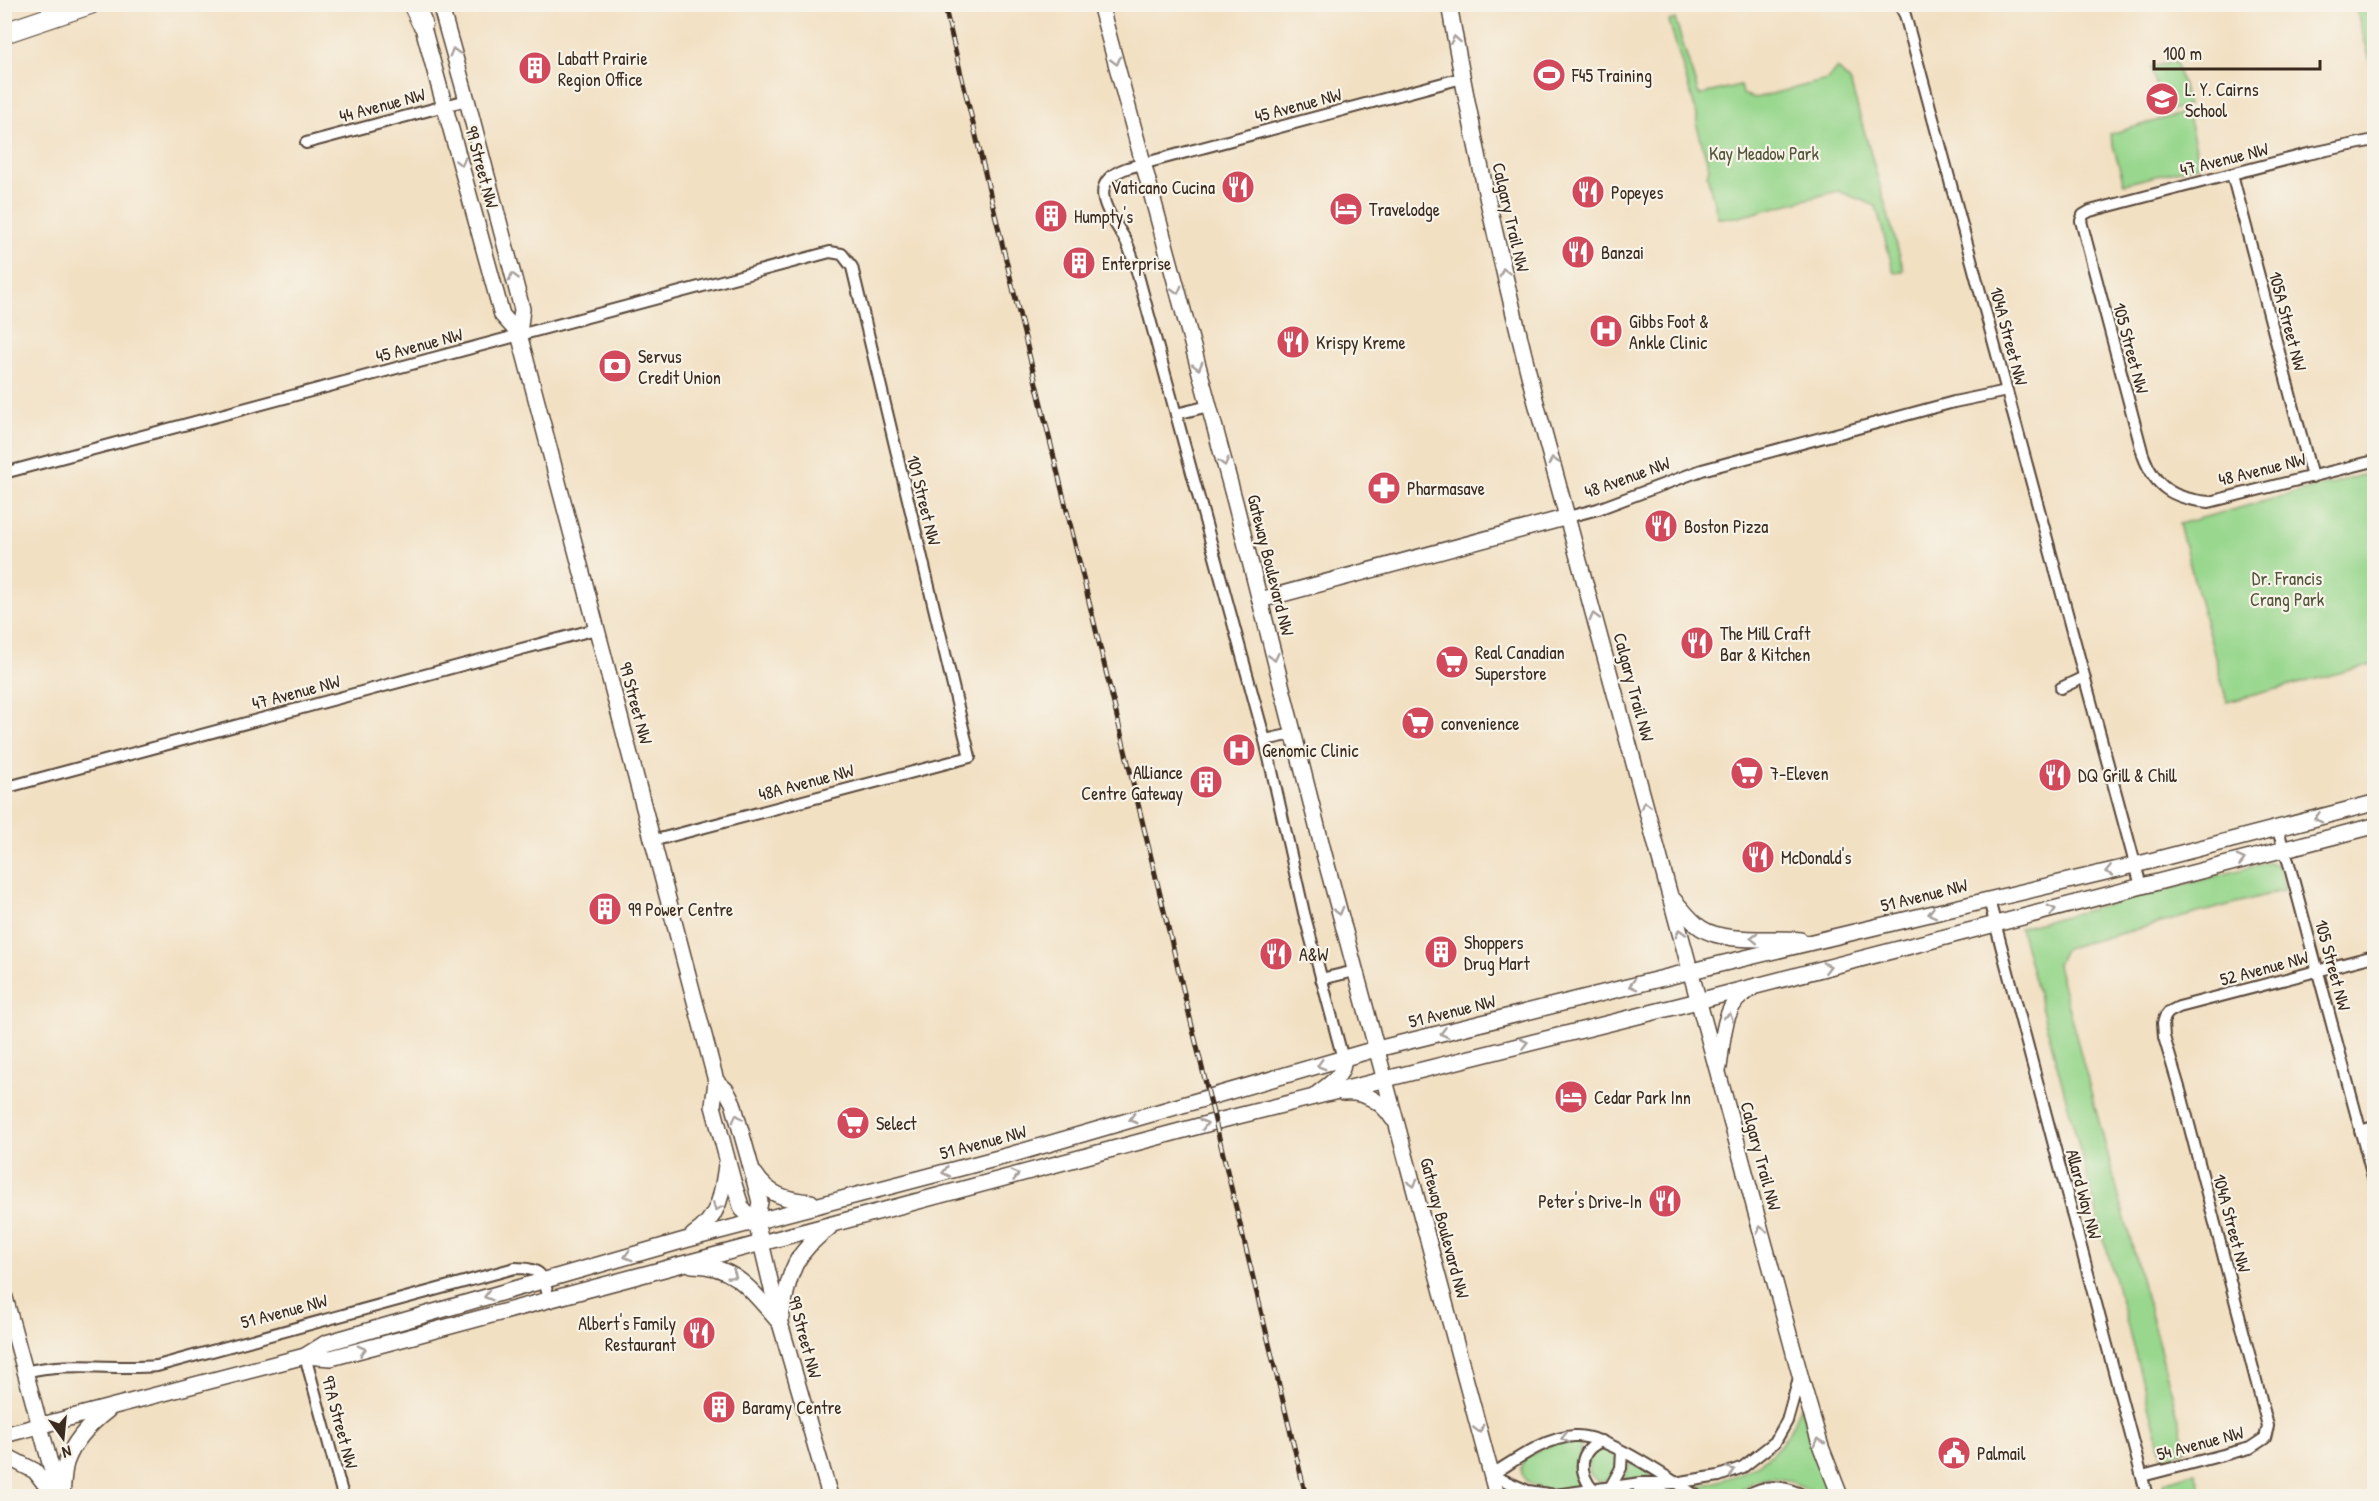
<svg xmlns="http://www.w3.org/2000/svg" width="2379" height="1501" font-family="'Patrick Hand',sans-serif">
<rect width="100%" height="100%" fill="#f7f3e8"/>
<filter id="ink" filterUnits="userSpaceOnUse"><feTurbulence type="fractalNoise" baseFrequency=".0167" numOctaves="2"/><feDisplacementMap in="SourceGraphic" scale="12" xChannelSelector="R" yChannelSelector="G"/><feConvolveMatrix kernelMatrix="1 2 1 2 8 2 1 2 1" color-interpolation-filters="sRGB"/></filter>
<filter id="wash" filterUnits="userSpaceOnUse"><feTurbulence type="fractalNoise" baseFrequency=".008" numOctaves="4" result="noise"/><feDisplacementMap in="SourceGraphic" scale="24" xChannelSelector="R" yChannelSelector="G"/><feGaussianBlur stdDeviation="1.35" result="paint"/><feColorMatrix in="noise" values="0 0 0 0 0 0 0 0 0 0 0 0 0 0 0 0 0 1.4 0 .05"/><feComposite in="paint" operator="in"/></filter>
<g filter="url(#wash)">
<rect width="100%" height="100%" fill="#f2e0c3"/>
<g fill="#98d78d" stroke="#6a8056" stroke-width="1.5">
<polygon points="2355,5 2374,5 2374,75"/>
<polygon points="1675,19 1699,95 1740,85 1742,94 1755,98 1827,80 1837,68 1850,81 1904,271 1894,273 1876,206 1838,191 1739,217 1718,218 1707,175 1709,168 1697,126 1697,115 1669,21"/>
<polygon points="2176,61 2188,105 2164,112 2151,67"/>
<polygon points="2187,112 2200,165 2124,184 2110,134"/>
<polygon points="2374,472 2374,664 2227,702 2179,524"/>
<polygon points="2270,862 2279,867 2285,890 2070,947 2063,951 2057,965 2187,1450 2163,1457 2020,928"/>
<path d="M1800 1407 1833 1496C1812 1496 1795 1478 1772 1478 1762 1478 1750 1482 1743 1489 1740 1492 1739 1495 1736 1496 1725 1501 1710 1494 1701 1488L1702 1486C1734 1477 1767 1467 1786 1437 1793 1428 1795 1417 1800 1407Z"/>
<path d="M1581 1441 1582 1445 1579 1458 1580 1486C1561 1491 1521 1494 1521 1467L1525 1458 1556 1442Z"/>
<path d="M1602 1447 1612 1451 1618 1462C1614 1473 1611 1482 1598 1482L1590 1474C1587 1462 1589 1451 1602 1447Z"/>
<polygon points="1634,1463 1651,1473 1650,1477 1623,1480 1630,1464"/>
<polygon points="2196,1472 2203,1496 2164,1496 2162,1489 2164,1482"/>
</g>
</g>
<g filter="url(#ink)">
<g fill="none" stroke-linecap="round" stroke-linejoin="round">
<defs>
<g id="street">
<polyline points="1899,4 1905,15 2141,886"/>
<path d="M2374 140 2308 154 2090 211 2083 215 2081 221 2143 455C2155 488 2174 499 2209 502L2374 461"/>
<polyline points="306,143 467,100"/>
<polyline points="2232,174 2312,477"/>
<polyline points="1176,414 1209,406"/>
<path d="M4 473 830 252 842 254 852 267C890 431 930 594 970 757L652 841"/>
<polyline points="1568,517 1598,509 1702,470 1954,402 2007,391"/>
<polyline points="2061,688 2084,677"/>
<polyline points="1265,740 1293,734"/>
<polyline points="4,788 596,629"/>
<polyline points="2277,828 2289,864 2374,1181"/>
<polyline points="1989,900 2147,1496"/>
<polyline points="1321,979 1355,971"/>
<path d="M1343 1059 1304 913 1265 740 1136 268C1133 259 1130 250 1126 241 1112 216 1082 184 1127 168L1462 78"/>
<polyline points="2360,1131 2374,1127"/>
<polyline points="305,1356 343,1496"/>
<path d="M26 1372C65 1361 115 1370 157 1366L515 1268C542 1268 543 1275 549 1299"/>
<polyline points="1491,1475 1528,1491 1555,1495 1641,1483 1674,1483 1719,1476 1743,1467 1775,1442 1787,1421 1799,1378"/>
<path d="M1491 1475C1516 1460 1544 1438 1574 1436 1607 1434 1668 1479 1697 1496"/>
<polyline points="2142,1476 2250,1448 2265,1438 2268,1426 2181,1094 2164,1037 2163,1023 2165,1017 2169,1012 2179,1007 2374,956"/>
<polyline points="1610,1488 1621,1468 1622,1452"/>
<polyline points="1639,1489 1653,1489 1674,1496"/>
<path d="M1593 1490C1578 1472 1578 1451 1602 1441"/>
<path d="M1746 1496C1764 1484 1784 1485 1804 1496"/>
</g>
<g id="secondary">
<polyline points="440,4 467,100 522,309 519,334 716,1081 713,1106 733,1181 742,1209 756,1221"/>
<polyline points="1100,4 1235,502 1324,854 1497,1496"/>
<path d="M1449 4C1472 137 1502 269 1535 399L1802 1382 1821 1447 1840 1496"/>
<polyline points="419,13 502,315 519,334"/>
<polyline points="1260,600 1568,517"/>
<path d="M1671 897C1681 907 1690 921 1701 928 1725 944 1772 937 1800 940"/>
<path d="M1719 1067C1723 1042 1722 1002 1750 990"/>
<polyline points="716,1081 726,1090 733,1103 749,1160 760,1202 756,1221 780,1323 830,1496"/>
<path d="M1343 1093C1364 1091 1382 1101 1393 1119"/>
<path d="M1317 1094C1329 1084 1345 1076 1343 1059"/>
<path d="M755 1174C768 1195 787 1200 811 1202"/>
<path d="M693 1235C719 1218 722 1195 726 1165"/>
<path d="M692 1265C735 1265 752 1291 778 1321"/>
<polyline points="4,1294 59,1496"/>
<path d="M781 1317C790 1274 791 1256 829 1228"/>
<polyline points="305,1356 331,1358 1214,1122 1698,1001 2374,826"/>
<polyline points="4,1435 305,1356 326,1343 685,1240 1010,1155 1365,1052 1716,965 2135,865 2374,803"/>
<polyline points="4,1455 35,1471 54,1496"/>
<path d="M62 1496C63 1486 63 1473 66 1463 73 1442 91 1423 108 1410"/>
</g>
<g id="highway">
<polyline points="413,4 422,23"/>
<polyline points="4,33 90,4"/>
</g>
</defs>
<use href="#street" stroke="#564537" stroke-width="14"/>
<use href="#secondary" stroke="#564537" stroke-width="18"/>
<use href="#highway" stroke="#564537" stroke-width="22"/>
<use href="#street" stroke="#fff" stroke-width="10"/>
<use href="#secondary" stroke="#fff" stroke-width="15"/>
<use href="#highway" stroke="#fff" stroke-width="20"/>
<defs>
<polyline id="rail" points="944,4 1306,1496"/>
</defs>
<use href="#rail" stroke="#3b2a1e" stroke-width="5"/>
<use href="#rail" stroke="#f7f3e8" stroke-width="3" stroke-dasharray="9" stroke-linecap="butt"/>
</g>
<defs><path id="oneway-chevron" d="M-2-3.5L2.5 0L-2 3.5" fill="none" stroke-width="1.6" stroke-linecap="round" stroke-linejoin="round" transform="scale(1.5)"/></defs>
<g stroke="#a79f9a">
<use href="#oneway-chevron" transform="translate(1455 40) rotate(-100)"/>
<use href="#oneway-chevron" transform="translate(454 52) rotate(-106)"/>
<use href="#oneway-chevron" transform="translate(1116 61) rotate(75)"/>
<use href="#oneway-chevron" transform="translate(461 162) rotate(75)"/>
<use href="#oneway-chevron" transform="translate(1504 272) rotate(-104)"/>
<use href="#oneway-chevron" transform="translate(513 277) rotate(-105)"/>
<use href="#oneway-chevron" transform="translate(1177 290) rotate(75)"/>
<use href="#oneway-chevron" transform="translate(1198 366) rotate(75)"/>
<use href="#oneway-chevron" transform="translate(1553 461) rotate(-105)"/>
<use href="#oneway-chevron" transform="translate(1224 462) rotate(75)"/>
<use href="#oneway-chevron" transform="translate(1594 617) rotate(-105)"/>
<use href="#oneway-chevron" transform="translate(1274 657) rotate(77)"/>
<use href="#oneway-chevron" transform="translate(1645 805) rotate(-105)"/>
<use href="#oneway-chevron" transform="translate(2318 818) rotate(166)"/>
<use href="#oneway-chevron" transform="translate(2241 860) rotate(-14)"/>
<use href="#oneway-chevron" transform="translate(2109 871) rotate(167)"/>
<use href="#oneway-chevron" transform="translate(2052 910) rotate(-15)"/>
<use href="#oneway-chevron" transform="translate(1339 911) rotate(75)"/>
<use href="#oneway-chevron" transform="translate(1932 913) rotate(166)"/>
<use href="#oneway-chevron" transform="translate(1680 933) rotate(-105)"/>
<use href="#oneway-chevron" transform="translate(1754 938) rotate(-179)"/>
<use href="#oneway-chevron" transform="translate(1827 967) rotate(-14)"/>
<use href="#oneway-chevron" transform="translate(1633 985) rotate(166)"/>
<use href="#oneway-chevron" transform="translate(1729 1017) rotate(-73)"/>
<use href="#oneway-chevron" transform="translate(1444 1033) rotate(166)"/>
<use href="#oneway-chevron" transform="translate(1524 1043) rotate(-14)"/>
<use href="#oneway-chevron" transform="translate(1321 1065) rotate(164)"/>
<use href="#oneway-chevron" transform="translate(737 1118) rotate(-106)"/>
<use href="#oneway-chevron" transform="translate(1133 1119) rotate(164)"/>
<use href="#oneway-chevron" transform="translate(1204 1124) rotate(-15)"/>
<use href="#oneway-chevron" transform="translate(946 1172) rotate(166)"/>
<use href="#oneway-chevron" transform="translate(1015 1175) rotate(-15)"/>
<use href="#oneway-chevron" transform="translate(1413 1183) rotate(74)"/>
<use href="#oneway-chevron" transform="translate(717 1207) rotate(112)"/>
<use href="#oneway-chevron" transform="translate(1761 1230) rotate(-105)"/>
<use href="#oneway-chevron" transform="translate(628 1256) rotate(164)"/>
<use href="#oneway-chevron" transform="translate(733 1275) rotate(34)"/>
<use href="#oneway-chevron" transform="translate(488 1296) rotate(164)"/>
<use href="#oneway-chevron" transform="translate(362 1350) rotate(-15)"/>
<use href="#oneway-chevron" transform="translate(1479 1429) rotate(75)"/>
<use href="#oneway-chevron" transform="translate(1565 1438) rotate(168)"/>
<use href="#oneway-chevron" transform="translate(1819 1442) rotate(-107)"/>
<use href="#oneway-chevron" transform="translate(1731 1471) rotate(-20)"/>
</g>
</g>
<defs>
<symbol id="building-disc" viewBox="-11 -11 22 22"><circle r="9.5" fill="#d1495b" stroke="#f7f3e8"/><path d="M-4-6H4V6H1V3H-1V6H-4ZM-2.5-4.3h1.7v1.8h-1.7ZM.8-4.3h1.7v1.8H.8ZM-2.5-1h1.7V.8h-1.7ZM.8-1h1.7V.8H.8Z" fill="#fff"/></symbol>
<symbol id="stadium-disc" viewBox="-11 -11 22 22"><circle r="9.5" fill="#d1495b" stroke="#f7f3e8"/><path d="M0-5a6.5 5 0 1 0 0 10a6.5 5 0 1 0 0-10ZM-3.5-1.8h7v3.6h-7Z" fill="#fff"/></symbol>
<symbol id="school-disc" viewBox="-11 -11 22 22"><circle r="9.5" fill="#d1495b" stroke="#f7f3e8"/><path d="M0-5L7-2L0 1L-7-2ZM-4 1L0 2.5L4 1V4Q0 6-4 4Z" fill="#fff"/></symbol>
<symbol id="restaurant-disc" viewBox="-11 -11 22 22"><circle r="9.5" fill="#d1495b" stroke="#f7f3e8"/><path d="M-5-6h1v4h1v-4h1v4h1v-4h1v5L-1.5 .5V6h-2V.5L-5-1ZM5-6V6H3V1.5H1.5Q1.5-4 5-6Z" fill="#fff"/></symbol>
<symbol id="hotel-disc" viewBox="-11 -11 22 22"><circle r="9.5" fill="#d1495b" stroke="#f7f3e8"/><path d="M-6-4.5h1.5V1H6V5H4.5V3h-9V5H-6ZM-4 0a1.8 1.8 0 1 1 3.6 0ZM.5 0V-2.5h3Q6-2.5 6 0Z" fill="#fff"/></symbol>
<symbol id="hospital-disc" viewBox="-11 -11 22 22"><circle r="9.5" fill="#d1495b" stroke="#f7f3e8"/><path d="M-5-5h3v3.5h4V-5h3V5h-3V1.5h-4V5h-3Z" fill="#fff"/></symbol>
<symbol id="bank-disc" viewBox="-11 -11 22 22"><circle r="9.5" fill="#d1495b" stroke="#f7f3e8"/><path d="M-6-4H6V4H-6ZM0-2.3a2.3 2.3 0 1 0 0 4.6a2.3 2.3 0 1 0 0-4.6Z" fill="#fff"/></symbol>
<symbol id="pharmacy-disc" viewBox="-11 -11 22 22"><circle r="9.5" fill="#d1495b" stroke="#f7f3e8"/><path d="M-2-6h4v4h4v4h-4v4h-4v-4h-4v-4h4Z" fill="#fff"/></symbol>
<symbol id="supermarket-disc" viewBox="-11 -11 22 22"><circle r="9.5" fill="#d1495b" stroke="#f7f3e8"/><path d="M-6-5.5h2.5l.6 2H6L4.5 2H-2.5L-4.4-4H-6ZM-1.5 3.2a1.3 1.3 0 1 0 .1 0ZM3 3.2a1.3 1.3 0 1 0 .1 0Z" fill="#fff"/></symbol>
<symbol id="civic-disc" viewBox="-11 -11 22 22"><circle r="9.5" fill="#d1495b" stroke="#f7f3e8"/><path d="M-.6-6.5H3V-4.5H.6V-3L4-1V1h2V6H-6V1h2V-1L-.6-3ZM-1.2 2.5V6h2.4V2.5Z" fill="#fff"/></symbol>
</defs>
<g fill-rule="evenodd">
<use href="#building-disc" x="516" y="49" width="38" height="38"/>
<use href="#stadium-disc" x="1530" y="56" width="38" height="38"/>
<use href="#school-disc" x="2143" y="80" width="38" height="38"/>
<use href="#restaurant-disc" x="1219" y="168" width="38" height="38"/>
<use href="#restaurant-disc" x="1569" y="173" width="38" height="38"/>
<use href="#hotel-disc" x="1327" y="190" width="38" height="38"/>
<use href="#building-disc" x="1032" y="197" width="38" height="38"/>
<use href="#restaurant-disc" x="1559" y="233" width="38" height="38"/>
<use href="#building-disc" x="1060" y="244" width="38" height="38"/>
<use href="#hospital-disc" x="1587" y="312" width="38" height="38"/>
<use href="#restaurant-disc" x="1274" y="323" width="38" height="38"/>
<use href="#bank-disc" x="596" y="347" width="38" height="38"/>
<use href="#pharmacy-disc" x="1365" y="469" width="38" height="38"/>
<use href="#restaurant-disc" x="1642" y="507" width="38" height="38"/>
<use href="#restaurant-disc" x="1678" y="624" width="38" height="38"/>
<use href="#supermarket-disc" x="1433" y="643" width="38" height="38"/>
<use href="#supermarket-disc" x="1399" y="704" width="38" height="38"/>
<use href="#hospital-disc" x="1220" y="731" width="38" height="38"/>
<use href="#supermarket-disc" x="1728" y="754" width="38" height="38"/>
<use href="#restaurant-disc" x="2036" y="756" width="38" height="38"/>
<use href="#building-disc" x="1187" y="763" width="38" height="38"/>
<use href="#restaurant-disc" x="1739" y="838" width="38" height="38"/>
<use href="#building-disc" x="586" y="890" width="38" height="38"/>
<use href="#building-disc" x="1422" y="933" width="38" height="38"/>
<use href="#restaurant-disc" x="1257" y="935" width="38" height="38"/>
<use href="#hotel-disc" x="1552" y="1078" width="38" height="38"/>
<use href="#supermarket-disc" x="834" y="1104" width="38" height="38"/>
<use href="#restaurant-disc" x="1646" y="1182" width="38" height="38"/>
<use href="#restaurant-disc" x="680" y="1314" width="38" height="38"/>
<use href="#building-disc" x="700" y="1388" width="38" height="38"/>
<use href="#civic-disc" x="1935" y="1434" width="38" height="38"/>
</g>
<g text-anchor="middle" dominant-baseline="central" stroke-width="4.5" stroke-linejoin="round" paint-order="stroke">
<g font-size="18" fill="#3b2a1e" stroke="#f7f3e8" text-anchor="start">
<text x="558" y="58">Labatt Prairie<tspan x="558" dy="21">Region Office</tspan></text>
<text x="1572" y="75">F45 Training</text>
<text x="2185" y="89">L. Y. Cairns<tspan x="2185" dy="21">School</tspan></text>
<text x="1215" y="187" text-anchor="end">Vaticano Cucina</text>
<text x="1611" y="192">Popeyes</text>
<text x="1369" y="209">Travelodge</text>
<text x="1074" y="216">Humpty's</text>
<text x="1601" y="252">Banzai</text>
<text x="1102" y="263">Enterprise</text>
<text x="1629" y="321">Gibbs Foot &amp;<tspan x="1629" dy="21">Ankle Clinic</tspan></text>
<text x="1316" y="342">Krispy Kreme</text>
<text x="638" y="356">Servus<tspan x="638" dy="21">Credit Union</tspan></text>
<text x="1407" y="488">Pharmasave</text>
<text x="1684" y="526">Boston Pizza</text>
<text x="1720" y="633">The Mill Craft<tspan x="1720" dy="21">Bar &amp; Kitchen</tspan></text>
<text x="1475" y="652">Real Canadian<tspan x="1475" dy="21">Superstore</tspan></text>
<text x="1441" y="723">convenience</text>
<text x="1262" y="750">Genomic Clinic</text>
<text x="1183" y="772" text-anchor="end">Alliance<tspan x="1183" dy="21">Centre Gateway</tspan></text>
<text x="1770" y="773">7-Eleven</text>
<text x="2078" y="775">DQ Grill &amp; Chill</text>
<text x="1781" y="857">McDonald's</text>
<text x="628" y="909">99 Power Centre</text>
<text x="1464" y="942">Shoppers<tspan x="1464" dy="21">Drug Mart</tspan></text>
<text x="1299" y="954">A&amp;W</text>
<text x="1594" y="1097">Cedar Park Inn</text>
<text x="876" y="1123">Select</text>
<text x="1642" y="1201" text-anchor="end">Peter's Drive-In</text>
<text x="676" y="1323" text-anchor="end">Albert's Family<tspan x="676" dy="21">Restaurant</tspan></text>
<text x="742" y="1407">Baramy Centre</text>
<text x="1977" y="1453">Palmail</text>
</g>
<g font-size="18" fill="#3b2a1e" stroke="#f7f3e8">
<text transform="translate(382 105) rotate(-15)">44 Avenue NW</text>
<text transform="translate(1298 105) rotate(-15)">45 Avenue NW</text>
<text transform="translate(2224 159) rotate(-14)">47 Avenue NW</text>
<text transform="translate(482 167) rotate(75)">99 Street NW</text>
<text transform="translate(1511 217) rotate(77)">Calgary Trail NW</text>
<text transform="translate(2288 321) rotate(75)">105A Street NW</text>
<text transform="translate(2009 336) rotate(75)">104A Street NW</text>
<text transform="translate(419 345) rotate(-15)">45 Avenue NW</text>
<text transform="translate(2131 348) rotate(75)">105 Street NW</text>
<text transform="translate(2262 469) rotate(-14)">48 Avenue NW</text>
<text transform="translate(1627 477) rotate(-20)">48 Avenue NW</text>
<text transform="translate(924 500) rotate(76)">101 Street NW</text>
<text transform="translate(1271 565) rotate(76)">Gateway Boulevard NW</text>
<text transform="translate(1634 687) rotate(75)">Calgary Trail NW</text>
<text transform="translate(296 692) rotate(-15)">47 Avenue NW</text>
<text transform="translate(636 703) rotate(75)">99 Street NW</text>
<text transform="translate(806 782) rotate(-15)">48A Avenue NW</text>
<text transform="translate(1924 895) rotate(-14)">51 Avenue NW</text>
<text transform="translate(2333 965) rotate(75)">105 Street NW</text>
<text transform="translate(2264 968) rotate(-15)">52 Avenue NW</text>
<text transform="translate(1452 1011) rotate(-14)">51 Avenue NW</text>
<text transform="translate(983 1142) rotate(-15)">51 Avenue NW</text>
<text transform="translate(1761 1156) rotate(75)">Calgary Trail NW</text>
<text transform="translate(2084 1194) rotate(75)">Allard Way NW</text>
<text transform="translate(2232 1223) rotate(75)">104A Street NW</text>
<text transform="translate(1445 1228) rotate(75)">Gateway Boulevard NW</text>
<text transform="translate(284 1311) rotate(-15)">51 Avenue NW</text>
<text transform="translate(805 1337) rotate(75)">99 Street NW</text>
<text transform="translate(340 1422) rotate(75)">97A Street NW</text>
<text transform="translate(2200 1443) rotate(-15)">54 Avenue NW</text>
</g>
<g font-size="18" fill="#52553a" stroke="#f7f3e8">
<text x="1764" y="153">Kay Meadow Park</text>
<text x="2287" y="578">Dr. Francis<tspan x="2287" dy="21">Crang Park</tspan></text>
</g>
</g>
<rect width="2379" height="1501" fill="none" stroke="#f7f3e8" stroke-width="24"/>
<g transform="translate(63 1438) rotate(165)" stroke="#f7f3e8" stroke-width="4.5" paint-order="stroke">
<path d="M0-4.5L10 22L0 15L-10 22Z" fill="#3b2a1e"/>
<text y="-9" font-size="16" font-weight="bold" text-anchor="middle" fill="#3b2a1e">N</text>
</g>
<path d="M2154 60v9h166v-9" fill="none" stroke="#3b2a1e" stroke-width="3"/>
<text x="2163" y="60" font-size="18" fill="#3b2a1e" stroke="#f7f3e8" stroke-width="4.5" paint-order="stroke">100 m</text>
</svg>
